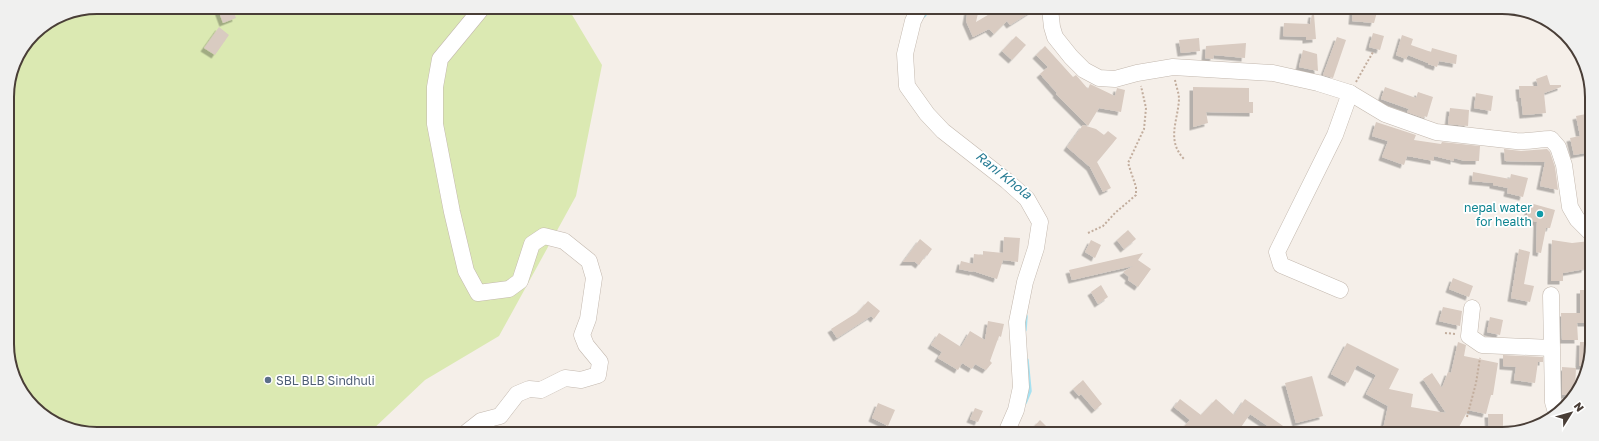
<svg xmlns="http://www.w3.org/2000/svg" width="1599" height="441" font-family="'Golos Text',sans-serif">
<defs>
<filter id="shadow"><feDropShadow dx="-3.5" dy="3.5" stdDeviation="0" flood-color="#0004"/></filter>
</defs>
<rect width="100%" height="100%" fill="#f5efe9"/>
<polygon fill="#dbe9b2" points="97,7 568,8 602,65 576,196 499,336 425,380 370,432 74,431 29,404 9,362 7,91 14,62 33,33 63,14"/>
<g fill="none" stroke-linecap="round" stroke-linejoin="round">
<g stroke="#a6e1f1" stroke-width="3.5">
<polyline points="924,16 929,9"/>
<polyline points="1025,330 1026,316"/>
<polyline points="1025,403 1030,391 1027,360"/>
</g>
</g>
<g fill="#d9cbc1" filter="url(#shadow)">
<polygon points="217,7 232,7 236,18 223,23"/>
<polygon points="968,9 979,9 976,22 998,9 1035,9 1010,25 1007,21 994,34 989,29 973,37 966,21"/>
<polygon points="1353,10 1367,10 1377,12 1374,23 1352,21"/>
<polygon points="1312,14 1314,14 1316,39 1306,40 1306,37 1283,36 1284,23 1310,24"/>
<polygon points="219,27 229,35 215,55 204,48"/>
<polygon points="1373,33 1384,36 1380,50 1369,47"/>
<polygon points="1402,35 1413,39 1411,45 1431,52 1432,48 1457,55 1456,64 1439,61 1437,67 1428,64 1428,63 1408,55 1406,59 1396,55"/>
<polygon points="1016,36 1026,45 1012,60 1002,51"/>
<polygon points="1337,37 1346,40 1333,78 1323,75"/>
<polygon points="1199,38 1200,51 1181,53 1179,40"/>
<polygon points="1246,43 1245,58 1214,55 1213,59 1205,58 1206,46"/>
<polygon points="1045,46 1073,77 1076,75 1088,89 1090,84 1115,96 1117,88 1125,90 1121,112 1099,108 1088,126 1056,94 1057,93 1040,74 1048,67 1036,55"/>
<polygon points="1303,50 1317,54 1318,71 1299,67"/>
<polygon points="1547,75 1550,85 1561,85 1561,87 1544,93 1546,113 1523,115 1521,98 1520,98 1519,86 1538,86 1536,79"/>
<polygon points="1193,87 1249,88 1249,102 1253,102 1253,113 1206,112 1208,123 1193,127"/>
<polygon points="1385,87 1416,98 1418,92 1433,97 1427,117 1424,116 1424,118 1407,112 1409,109 1381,99"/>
<polygon points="1476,93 1493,96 1491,111 1474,108"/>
<polygon points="1450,108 1469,110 1468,126 1448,124"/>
<polygon points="1586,114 1589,134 1590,133 1590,152 1574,155 1570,138 1580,136 1576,116"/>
<polygon points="1376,122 1416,135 1414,140 1441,144 1442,142 1480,146 1479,161 1465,161 1454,158 1454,161 1434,156 1434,161 1407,156 1404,165 1382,157 1388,141 1372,136"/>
<polygon points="1083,125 1096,129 1104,135 1108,131 1117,138 1097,162 1111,188 1103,192 1090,167 1067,147"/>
<polygon points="1504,149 1521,151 1547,149 1550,152 1555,167 1558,190 1540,186 1545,162 1505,161"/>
<polygon points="1473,172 1510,179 1511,174 1528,178 1523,197 1507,193 1508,188 1493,185 1493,183 1472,181"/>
<polygon points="1530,203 1555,210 1550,228 1546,228 1541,253 1536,252 1537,222 1526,219"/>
<polygon points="1128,230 1136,239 1124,249 1117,240"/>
<polygon points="1004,237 1020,238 1018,262 1003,260 997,279 973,271 973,272 959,269 961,261 973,264 974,254 983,255 983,251 1003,253"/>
<polygon points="920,239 932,249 927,256 926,255 919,265 915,262 903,262"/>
<polygon points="1091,240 1101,245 1095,258 1085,252"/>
<polygon points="1552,240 1572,243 1590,241 1589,266 1585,267 1585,269 1563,273 1563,281 1551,281"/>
<polygon points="1519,249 1530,252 1524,284 1534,286 1530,302 1511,298"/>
<polygon points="1143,253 1138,260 1151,269 1138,287 1128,280 1129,277 1123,272 1133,266 1072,280 1069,270"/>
<polygon points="1453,278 1473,286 1469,297 1449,289"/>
<polygon points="1101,285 1108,297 1098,304 1091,292"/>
<polygon points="1580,290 1589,290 1589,323 1577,323 1578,340 1562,340 1561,313 1580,313"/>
<polygon points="868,301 880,311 874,319 871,316 837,338 831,329 858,312"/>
<polygon points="1443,307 1462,311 1460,326 1439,321"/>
<polygon points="1490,317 1503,320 1500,335 1487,332"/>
<polygon points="988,321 1004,324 1001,337 999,336 990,361 992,363 986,370 975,364 972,369 962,363 958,370 938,358 942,352 931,345 939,333 961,347 970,331 985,340"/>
<polygon points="1458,342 1466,345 1464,356 1498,363 1493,395 1491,395 1486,414 1468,410 1458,429 1453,426 1450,434 1382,434 1388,406 1366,394 1376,375 1357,365 1348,383 1331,374 1347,343 1399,369 1389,389 1413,394 1411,407 1446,413 1423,379 1432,373 1442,388 1448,372 1451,373"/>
<polygon points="1580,342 1589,342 1589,366 1579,366"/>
<polygon points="1503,355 1543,357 1543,362 1538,362 1535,383 1514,380 1516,367 1503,366"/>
<polygon points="1562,367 1576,368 1575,389 1571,395 1562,395"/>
<polygon points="1312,376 1323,416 1296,423 1285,383"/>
<polygon points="1083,380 1102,404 1095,410 1081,394 1079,396 1073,389"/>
<polygon points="1180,399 1201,415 1216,399 1234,415 1245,399 1293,433 1278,433 1250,414 1237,433 1178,433 1190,420 1174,407"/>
<polygon points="878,403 895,410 888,426 872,418"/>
<polygon points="975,408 983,411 978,422 970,419"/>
<polygon points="1488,414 1503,414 1503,430 1489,431"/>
<polygon points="1040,420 1053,433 1028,433"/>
</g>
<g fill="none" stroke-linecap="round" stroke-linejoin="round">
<defs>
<g id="minor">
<polyline points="919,9 913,21 905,54 907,86 927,114 943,131 1007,181 1027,199 1040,222 1036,248 1025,282 1017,322 1021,387 1016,410 1006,433"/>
<path d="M1050 9 1052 27 1055 37 1071 57 1084 70 1099 78 1115 79 1137 73 1173 67 1273 73 1318 83 1350 93 1385 114 1436 132 1516 141C1528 142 1539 139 1551 139L1558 147 1564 165 1570 207 1577 219 1590 232"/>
<polyline points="1340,290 1281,265 1277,252 1335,135 1350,93"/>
<polyline points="1551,295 1553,402 1557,416"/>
<polyline points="1472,308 1469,336 1482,345 1551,348"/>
<polyline points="467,432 481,421 500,416 517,394 529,389 541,390 565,378 581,380 598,375 600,362 586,345 582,335 588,319 594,278 589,261 564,241 544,236 532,244 520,281 509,289 478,293 466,271 452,212 435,124 435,87 440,59 482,8"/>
</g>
</defs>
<use href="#minor" stroke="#c3b8ae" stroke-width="17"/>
<g stroke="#c2ad9d" stroke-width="2" stroke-dasharray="2 2" stroke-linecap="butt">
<path d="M1175 80C1176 86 1179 93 1179 99 1178 121 1166 140 1184 159"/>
<polyline points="1356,82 1373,52"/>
<polyline points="1088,233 1103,226 1115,213 1136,195 1136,187 1128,163 1144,129 1146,108 1141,86"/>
<polyline points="1445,333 1456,334"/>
<polyline points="1467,417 1476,383 1480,358"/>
</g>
<use href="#minor" stroke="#fff" stroke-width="16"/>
</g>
<circle fill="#0f9aa8" stroke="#fff" stroke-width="1.5" cx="1540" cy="214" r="4"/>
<circle fill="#5c6f8a" stroke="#fff" stroke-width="1.5" cx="268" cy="380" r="4"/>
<g text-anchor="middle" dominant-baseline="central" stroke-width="3.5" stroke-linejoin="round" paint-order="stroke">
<g font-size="12" fill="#0d838f" stroke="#fff" text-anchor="end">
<text x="1532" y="207">nepal water<tspan x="1532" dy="14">for health</tspan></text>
</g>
<g font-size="12" fill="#4e5e75" stroke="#fff" text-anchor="start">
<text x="276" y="380">SBL BLB Sindhuli</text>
</g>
<g font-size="13" font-style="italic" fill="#297d95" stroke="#fff">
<text transform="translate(1004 175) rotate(39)">Rani Khola</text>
</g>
</g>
<path d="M0 0H1599V441H0ZM97 14H1502A83 83 0 0 1 1585 97V344A83 83 0 0 1 1502 427H97A83 83 0 0 1 14 344V97A83 83 0 0 1 97 14Z" fill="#f0f0ef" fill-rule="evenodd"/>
<path fill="none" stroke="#493e37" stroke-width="2" d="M97 14H1502A83 83 0 0 1 1585 97V344A83 83 0 0 1 1502 427H97A83 83 0 0 1 14 344V97A83 83 0 0 1 97 14Z"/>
<g transform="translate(1571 413) rotate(53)" stroke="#ffffff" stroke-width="3" paint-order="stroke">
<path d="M0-3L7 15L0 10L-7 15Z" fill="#493e37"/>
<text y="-6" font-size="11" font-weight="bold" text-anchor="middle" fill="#493e37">N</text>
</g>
</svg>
